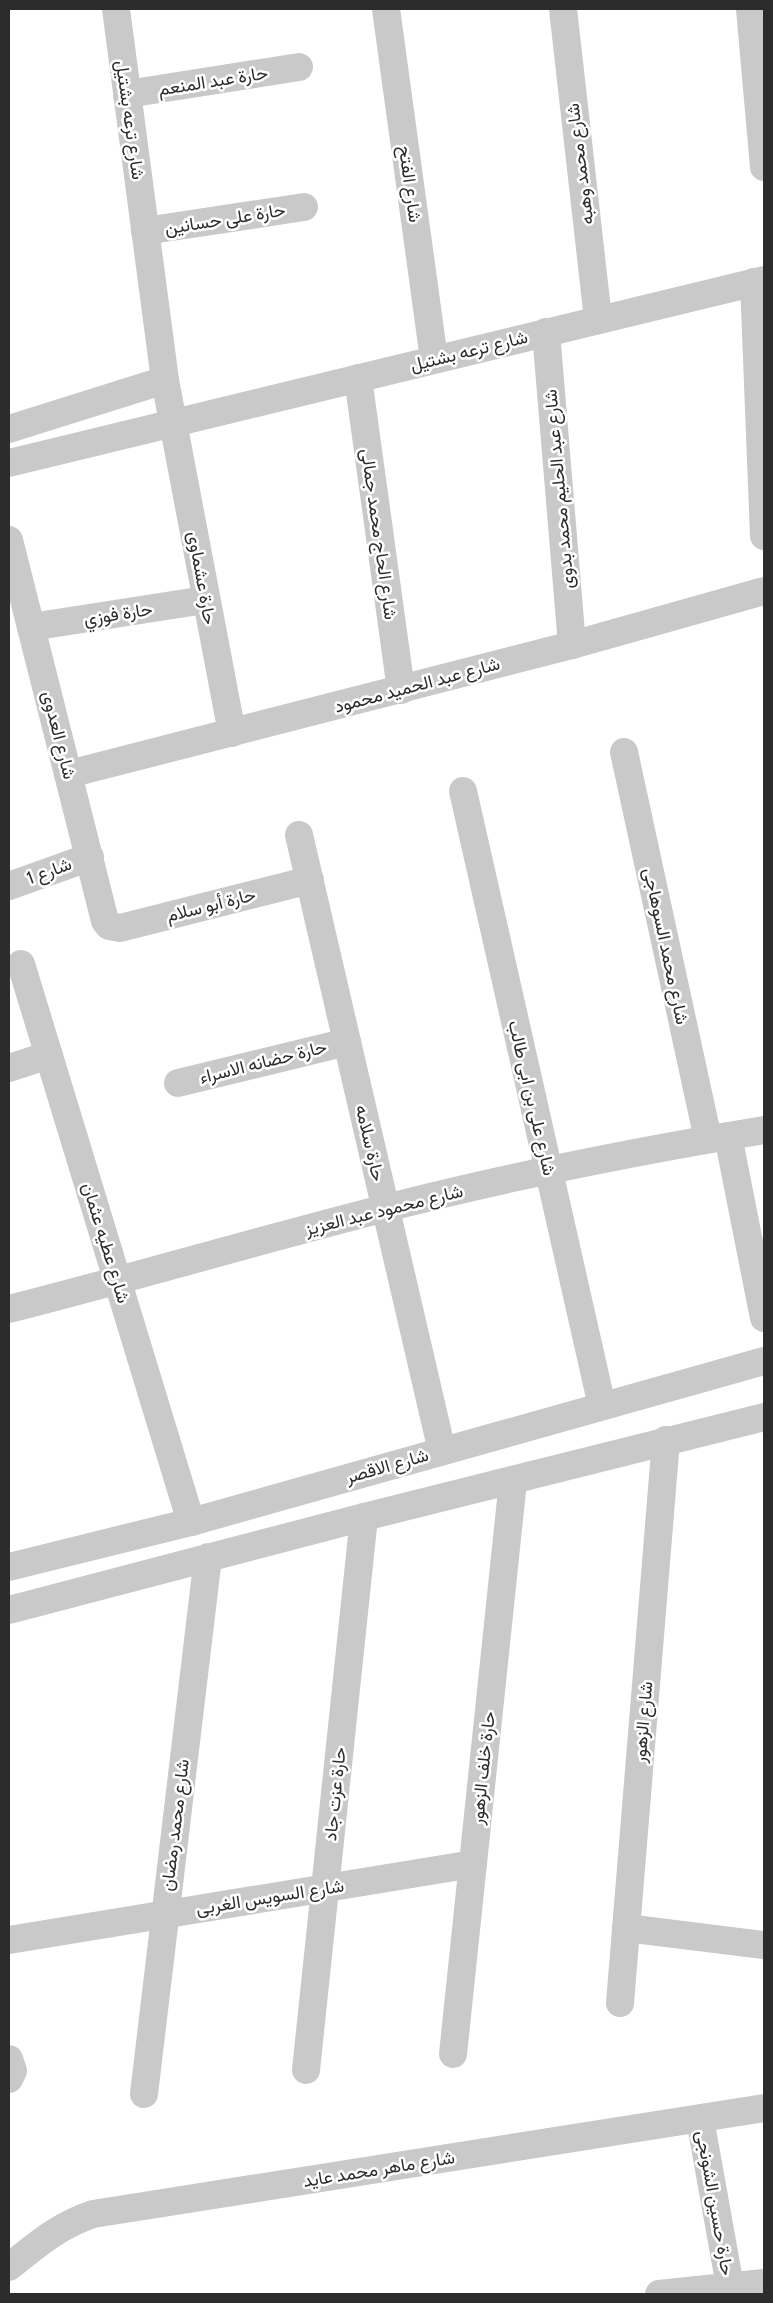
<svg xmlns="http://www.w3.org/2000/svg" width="773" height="2303" font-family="Cabin,Vazirmatn,sans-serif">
<rect width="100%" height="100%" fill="#fff"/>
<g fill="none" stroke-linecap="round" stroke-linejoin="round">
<g stroke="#c9c9c9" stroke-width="28">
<polyline points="116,9 165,380 232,733"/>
<polyline points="386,9 434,359"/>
<polyline points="563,9 598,319"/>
<polyline points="750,9 764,167"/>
<polyline points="127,94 299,67"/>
<polyline points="145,231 304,207"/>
<polyline points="754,282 764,536"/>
<polyline points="546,332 572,645"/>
<polyline points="358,378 401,690"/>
<polyline points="9,429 165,380"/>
<polyline points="9,463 764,280"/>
<polyline points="9,540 105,921 109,926 120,928 310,880"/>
<polyline points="31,627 205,600"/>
<polyline points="624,752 708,1139"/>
<polyline points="69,774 572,645 764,591"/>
<polyline points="463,791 602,1406"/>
<polyline points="299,835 442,1451"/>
<polyline points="9,886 90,857"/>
<polyline points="21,964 191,1522"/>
<polyline points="9,1068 49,1055"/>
<polyline points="178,1083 347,1042"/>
<polyline points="728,1136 764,1318"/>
<path d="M9 1309C135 1277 260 1240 386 1208 511 1176 637 1151 764 1130"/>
<polyline points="9,1567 191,1522 764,1361"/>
<polyline points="9,1610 364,1517 764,1417"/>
<polyline points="626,1928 764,1945"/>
<polyline points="9,1940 473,1864"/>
<polyline points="620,2003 666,1440"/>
<polyline points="453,2054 513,1481"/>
<polyline points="9,2059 13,2071 9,2079"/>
<polyline points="306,2070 364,1517"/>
<polyline points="144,2094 208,1557"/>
<polyline points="700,2119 730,2286"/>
<path d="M9 2267C38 2244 58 2226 93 2214L764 2108"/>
<polyline points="659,2294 764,2283"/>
</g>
</g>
<g text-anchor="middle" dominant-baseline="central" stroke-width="5" stroke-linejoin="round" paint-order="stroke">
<g font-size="18" fill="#2c2c2c" stroke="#fff">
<text transform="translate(213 81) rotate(-9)">حارة عبد المنعم</text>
<text transform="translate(130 120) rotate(82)">شارع ترعه بشتيل</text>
<text transform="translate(580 164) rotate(-97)">شارع محمد وهبه</text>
<text transform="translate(410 184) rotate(82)">شارع الفتح</text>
<text transform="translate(225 219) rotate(-9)">حارة على حسانين</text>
<text transform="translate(469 351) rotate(-14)">شارع ترعه بشتيل</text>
<text transform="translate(559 489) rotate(-95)">شارع عبد الحليم محمد بدوى</text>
<text transform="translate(379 534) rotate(82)">شارع الحاج محمد جمالى</text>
<text transform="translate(202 578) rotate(80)">حارة عشماوى</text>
<text transform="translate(118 614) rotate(-9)">حارة فوزي</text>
<text transform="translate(417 685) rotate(-15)">شارع عبد الحميد محمود</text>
<text transform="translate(59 735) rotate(76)">شارع العدوى</text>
<text transform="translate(49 871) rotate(-20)">شارع 1</text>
<text transform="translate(211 905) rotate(-14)">حارة أبو سلام</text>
<text transform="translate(666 946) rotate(78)">شارع محمد السوهاجى</text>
<text transform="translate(263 1062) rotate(-14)">حارة حضانه الاسراء</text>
<text transform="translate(532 1098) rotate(77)">شارع على بن ابى طالب</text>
<text transform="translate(370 1143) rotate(77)">حارة سلامه</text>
<text transform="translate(384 1210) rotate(-14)">شارع محمود عبد العزيز</text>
<text transform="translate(106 1243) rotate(73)">شارع عطيه عثمان</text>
<text transform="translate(387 1466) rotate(-16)">شارع الاقصر</text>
<text transform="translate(643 1722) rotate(-85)">شارع الزهور</text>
<text transform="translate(483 1768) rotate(-84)">حارة خلف الزهور</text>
<text transform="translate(335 1794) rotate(-84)">حارة عزت جاد</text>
<text transform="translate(175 1825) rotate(-83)">شارع محمد رمضان</text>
<text transform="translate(270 1897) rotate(-9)">شارع السويس الغربى</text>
<text transform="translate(379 2169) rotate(-9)">شارع ماهر محمد عايد</text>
<text transform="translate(715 2203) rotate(80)">حارة حسين الشونجى</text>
</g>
</g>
<rect width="773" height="2303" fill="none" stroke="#2c2c2c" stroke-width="20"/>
</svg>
